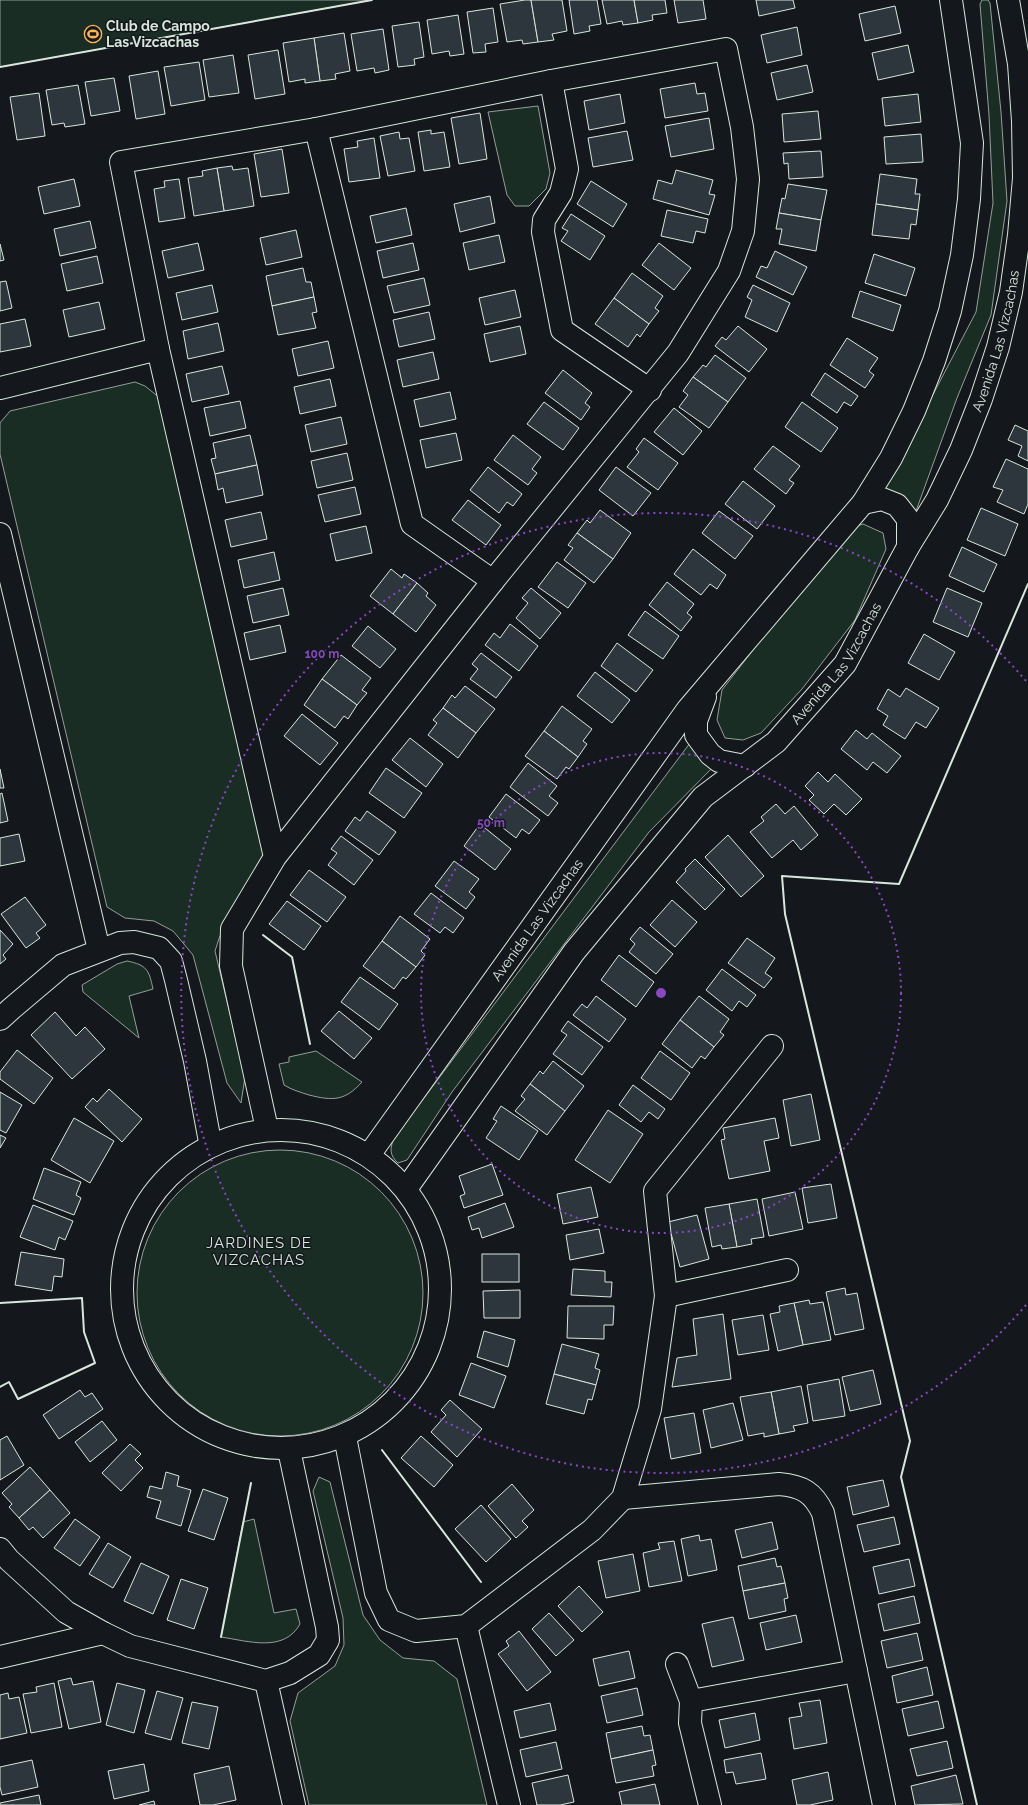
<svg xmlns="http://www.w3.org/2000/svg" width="1028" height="1805" font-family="Raleway,sans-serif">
<rect width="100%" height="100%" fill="#14181c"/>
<g fill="#1a2d24" stroke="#939e99">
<polygon points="0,0 372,0 0,67"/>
<polygon points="982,0 988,0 990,3 1001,112 1007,201 991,315 957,398 912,522 876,504 976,312 993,203 989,115 980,4"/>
<polygon points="538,106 550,173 546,189 529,206 515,206 507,195 488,112"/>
<path d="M135 382 145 386 160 398 264 856C245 887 225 916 215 951L245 1077 241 1103 227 1083 193 955 173 931 154 921 125 918 107 907 0 454V423L10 411Z"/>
<polygon points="863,524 883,533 886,549 855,620 802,689 761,733 743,740 725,738 717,720 722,690 847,529"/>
<path d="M696 735 719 761 649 832 452 1092 407 1160 398 1163C389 1155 390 1148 394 1138Z"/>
<path d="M127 961C147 965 149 970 153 989L129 996 139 1038 83 992 82 985 117 964Z"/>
<path d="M316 1051 362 1082C345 1101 333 1101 309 1095 300 1092 292 1090 284 1085L279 1064 289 1062V1057Z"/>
<circle cx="280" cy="1293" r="143"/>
<polygon points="319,1477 330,1482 363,1615 380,1640 403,1658 434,1661 457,1679 487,1805 309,1805 290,1721 298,1693 335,1666 344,1645 343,1618 313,1491"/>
<path d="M254 1519 274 1613 296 1609 300 1624C284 1653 248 1641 221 1637L243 1522Z"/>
</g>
<g fill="#2c363c" stroke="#d8e6dc">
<polygon points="525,0 531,0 538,42 523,44 522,40 507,42 500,4"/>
<polygon points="531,0 562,0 567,31 552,34 554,40 538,42"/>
<polygon points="569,0 597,0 601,24 589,26 590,31 574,34"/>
<polygon points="602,0 634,0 638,23 623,25 622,21 607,24"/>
<polygon points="634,0 665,0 667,13 652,15 653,20 638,23"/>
<polygon points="674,0 703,0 706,19 678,23"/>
<polygon points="756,0 793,0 795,8 759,16"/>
<polygon points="895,6 901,33 865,41 859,14"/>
<polygon points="493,8 498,42 485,44 486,52 473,53 467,12"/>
<polygon points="458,15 464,54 450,56 449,51 432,54 427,20"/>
<polygon points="419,22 424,57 414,59 415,65 398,67 392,26"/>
<polygon points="797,27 802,55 767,63 761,35"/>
<polygon points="383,29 389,70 375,73 374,68 357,71 351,34"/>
<polygon points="344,33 350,71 335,74 336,79 320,81 314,38"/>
<polygon points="314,38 320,81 305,83 305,79 289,82 283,43"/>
<polygon points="908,45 914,72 878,80 872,53"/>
<polygon points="278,50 285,94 255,99 248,55"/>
<polygon points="233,55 239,93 209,97 203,60"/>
<polygon points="199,62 205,100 171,106 164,67"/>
<polygon points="807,65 813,92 777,100 771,73"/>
<polygon points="158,71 165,114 136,119 129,76"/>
<polygon points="114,78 120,111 91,116 85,82"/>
<polygon points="695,83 697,94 705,93 708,111 665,118 660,89"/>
<polygon points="78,85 85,124 65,127 64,123 52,125 46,90"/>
<polygon points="39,93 45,136 17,140 10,97"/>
<polygon points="620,94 625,123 589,130 584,101"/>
<polygon points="918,94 921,122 885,126 882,98"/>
<polygon points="818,111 821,139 784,142 782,114"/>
<polygon points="480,113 487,159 459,164 451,118"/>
<polygon points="709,118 714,149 671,157 665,126"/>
<polygon points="431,130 431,134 444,132 450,167 424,171 418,132"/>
<polygon points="627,131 633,160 593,167 588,138"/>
<polygon points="399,132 400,139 409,138 415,171 388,176 380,136"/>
<polygon points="921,134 923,162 886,164 884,137"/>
<polygon points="374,138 380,178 349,182 344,149 358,147 357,141"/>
<polygon points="282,149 289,193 261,197 254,154"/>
<polygon points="821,151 823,177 789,179 788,163 784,164 783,153"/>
<polygon points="232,166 233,170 248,168 254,206 224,211 217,168"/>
<polygon points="217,168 224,211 194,216 188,178 203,176 202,171"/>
<polygon points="676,170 713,180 709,194 715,195 709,215 653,199 658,180 672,184"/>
<polygon points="880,174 917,179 915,194 920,194 918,210 876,204"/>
<polygon points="74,179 80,206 44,214 38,187"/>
<polygon points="179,179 185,218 159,222 154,189 165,187 164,181"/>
<polygon points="591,181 627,204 613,227 577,204"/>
<polygon points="788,184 827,190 821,220 779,213 782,198 785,199"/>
<polygon points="490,196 495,223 460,232 454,204"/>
<polygon points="876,204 918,210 916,225 911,224 909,239 872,235"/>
<polygon points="406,208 412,235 376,243 370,216"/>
<polygon points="667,210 708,219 705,233 696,231 693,243 661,236"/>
<polygon points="779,213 821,220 816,251 779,244 782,229 776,229"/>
<polygon points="571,214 605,236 590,260 561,241 568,231 562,228"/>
<polygon points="90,221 96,248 60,256 54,229"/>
<polygon points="296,230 302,257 266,265 260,238"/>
<polygon points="499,235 505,262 469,270 463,243"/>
<polygon points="198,243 204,270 168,278 162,251"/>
<polygon points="413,243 419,270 383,278 377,251"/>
<polygon points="659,243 691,268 674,290 642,265"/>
<polygon points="0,244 4,260 0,261"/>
<polygon points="775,251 807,267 793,295 756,277 761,266 767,268"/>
<polygon points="874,254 915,268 906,296 865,283"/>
<polygon points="97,256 103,283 67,291 61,264"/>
<polygon points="303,268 306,282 311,282 314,297 272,306 266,276"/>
<polygon points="632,273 663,296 655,308 659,311 649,324 614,298"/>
<polygon points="424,278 430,305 394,313 387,286"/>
<polygon points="6,281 12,308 0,311 0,282"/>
<polygon points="212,285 218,312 182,320 176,293"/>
<polygon points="753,285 790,303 777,332 745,317 752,300 747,297"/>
<polygon points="515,290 521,317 485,325 479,298"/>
<polygon points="860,291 901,305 893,331 852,317"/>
<polygon points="314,297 317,312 312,313 316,328 278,335 272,306"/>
<polygon points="614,298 649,324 640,337 637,334 628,347 595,324"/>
<polygon points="99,302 105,329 69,337 63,310"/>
<polygon points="429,312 435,339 399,347 393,320"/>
<polygon points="25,319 31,346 0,352 0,324"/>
<polygon points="218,323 224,351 188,359 183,331"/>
<polygon points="520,326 526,354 490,362 484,334"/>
<polygon points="738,326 767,349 749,372 715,346 722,337 726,340"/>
<polygon points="847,338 878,358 869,371 874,375 865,388 830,365"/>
<polygon points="328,341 334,368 298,376 292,349"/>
<polygon points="433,352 439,379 403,387 397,360"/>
<polygon points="715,355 746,378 728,402 693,377 703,365 706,367"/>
<polygon points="222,366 229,394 192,402 186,374"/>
<polygon points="563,370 592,393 585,403 590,407 581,420 545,393"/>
<polygon points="825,373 858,396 851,406 844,402 837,413 811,395"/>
<polygon points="693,377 728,402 709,428 679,407 688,395 683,391"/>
<polygon points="330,379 336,406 300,414 294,387"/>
<polygon points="450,392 456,419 420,427 414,400"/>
<polygon points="240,401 246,428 210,436 204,408"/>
<polygon points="544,402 579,428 563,450 527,424"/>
<polygon points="802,402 838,428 821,452 785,427"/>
<polygon points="674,408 702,431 683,455 654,432"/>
<polygon points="341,417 347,444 311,452 305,425"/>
<polygon points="1015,425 1028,431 1028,461 1018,456 1022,446 1008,440"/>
<polygon points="456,433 462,460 426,468 420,440"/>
<polygon points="250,435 257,465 215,474 211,459 216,458 213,443"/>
<polygon points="513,435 541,457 532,469 537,473 528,485 494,460"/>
<polygon points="644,438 678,463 658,490 627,467 639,452 636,449"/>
<polygon points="773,446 800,466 789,480 794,483 786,494 754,469"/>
<polygon points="347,453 353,480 317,488 311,461"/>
<polygon points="1006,459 1028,469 1028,504 1024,514 997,502 1003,490 993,487"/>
<polygon points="257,465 263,495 226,503 223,488 218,490 215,474"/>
<polygon points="488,467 522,494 513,506 507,502 499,513 470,490"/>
<polygon points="616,467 651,493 633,516 599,490"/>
<polygon points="743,481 775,506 757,529 725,504"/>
<polygon points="355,487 361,514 325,522 318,495"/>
<polygon points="468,500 501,525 486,545 452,520"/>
<polygon points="981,508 1018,524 1005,556 967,540"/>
<polygon points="600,510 631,533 613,559 577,533 587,520 590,523"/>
<polygon points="719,511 753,536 735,559 702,533"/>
<polygon points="261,512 267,539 231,547 225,520"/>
<polygon points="366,526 372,553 336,561 330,534"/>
<polygon points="577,533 613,559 594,583 564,560 573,548 568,545"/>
<polygon points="962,547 997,564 984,592 949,576"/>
<polygon points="693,549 726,575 717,589 710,584 701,595 674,574"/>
<polygon points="274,552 280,580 244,588 238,560"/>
<polygon points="557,562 586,583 568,608 538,587"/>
<polygon points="391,569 402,578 404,574 417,583 393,614 370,596"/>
<polygon points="667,582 694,604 687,613 692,617 681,631 649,605"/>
<polygon points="417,583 428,593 426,596 436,605 416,632 393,614"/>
<polygon points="283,588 289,615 253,623 247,596"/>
<polygon points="531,588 561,613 540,639 516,618 528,603 522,598"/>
<polygon points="947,588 982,603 968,637 933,622"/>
<polygon points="645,611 679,636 663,659 628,635"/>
<polygon points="510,624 538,646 519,671 485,645 494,633 500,638"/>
<polygon points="280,625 286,652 250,660 244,633"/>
<polygon points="368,626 396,649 380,668 352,646"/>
<polygon points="924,634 955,652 939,680 908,663"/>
<polygon points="617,643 653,670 636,692 601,666"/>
<polygon points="481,653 512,677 496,698 470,679 478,669 472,664"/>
<polygon points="341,655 371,678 362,690 367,693 357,705 322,679"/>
<polygon points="595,672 630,700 612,723 577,696"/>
<polygon points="322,679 357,705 348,719 344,716 335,728 304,705"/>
<polygon points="465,686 495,709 476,733 443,708 452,695 455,698"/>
<polygon points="906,688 939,708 926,728 916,722 905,739 883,725 888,716 877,709 888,689 900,697"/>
<polygon points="562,706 592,729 583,741 587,744 578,757 544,731"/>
<polygon points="443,708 476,733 458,758 428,735 437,723 433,720"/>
<polygon points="302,714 338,743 320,765 284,736"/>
<polygon points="856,730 867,739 872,733 901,756 887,773 873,762 867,770 841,749"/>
<polygon points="544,731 578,757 569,769 566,767 557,779 525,756"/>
<polygon points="410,738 443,764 426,787 392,760"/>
<polygon points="528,763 557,786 549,796 558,803 548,816 510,787"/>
<polygon points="386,768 422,793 404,818 369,793"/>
<polygon points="0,769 4,788 0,788"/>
<polygon points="818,772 828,782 835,774 862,799 846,815 834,804 824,814 809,800 814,795 805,786"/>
<polygon points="2,793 8,821 0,823 0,794"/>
<polygon points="506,794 540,820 529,834 522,829 516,838 489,817"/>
<polygon points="776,804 785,814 794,806 818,835 801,850 793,840 772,858 750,832 764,821 761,817"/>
<polygon points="367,811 396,832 379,855 345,831 355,817 360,821"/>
<polygon points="480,824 511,849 495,870 464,846"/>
<polygon points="19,834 25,861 0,866 0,838"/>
<polygon points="728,835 764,876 741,897 705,857"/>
<polygon points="341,836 373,860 354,885 328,865 337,853 331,849"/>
<polygon points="695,859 725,889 705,910 676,882 686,871 685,869"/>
<polygon points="454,861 479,879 469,892 475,897 466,909 435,886"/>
<polygon points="309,870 346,897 327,922 290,895"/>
<polygon points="431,893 464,918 453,933 445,927 440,933 414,914"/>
<polygon points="25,897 46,925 36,933 40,938 26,948 1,914"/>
<polygon points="672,900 697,922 675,947 650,925"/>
<polygon points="287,901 321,926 304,950 269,924"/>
<polygon points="400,916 430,939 421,951 425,955 416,967 382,941"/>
<polygon points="640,927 673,954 656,974 629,952 635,944 630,939"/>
<polygon points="0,930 13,944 3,955 6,959 0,964"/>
<polygon points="747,938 775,958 765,973 772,978 764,988 728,963"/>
<polygon points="382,941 416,967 406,979 403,977 394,989 363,966"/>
<polygon points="619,955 654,982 636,1007 601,980"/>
<polygon points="722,969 756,995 747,1007 739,1001 732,1011 706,990"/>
<polygon points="360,977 398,1004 379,1030 341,1002"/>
<polygon points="596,996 626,1019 609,1042 573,1015 582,1004 587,1008"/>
<polygon points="699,996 729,1019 720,1032 724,1035 714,1047 680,1020"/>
<polygon points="339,1011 372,1038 354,1059 321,1031"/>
<polygon points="55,1012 76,1036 85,1027 105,1049 72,1079 31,1035"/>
<polygon points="680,1020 714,1047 705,1059 701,1056 692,1068 662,1044"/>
<polygon points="568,1021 603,1047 582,1075 553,1054 567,1035 561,1031"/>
<polygon points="17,1050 53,1078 34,1104 0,1079 0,1072"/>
<polygon points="660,1051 690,1073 671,1100 641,1078"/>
<polygon points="553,1061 584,1086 565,1111 530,1084 540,1071 543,1074"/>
<polygon points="530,1084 565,1111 547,1135 515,1111 525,1099 521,1096"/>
<polygon points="633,1085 665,1109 658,1119 649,1112 641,1122 619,1105"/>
<polygon points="109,1089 142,1119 122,1142 85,1107 93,1098 97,1102"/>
<polygon points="0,1092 22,1105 6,1133 0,1130"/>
<polygon points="811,1094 820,1140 791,1146 783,1100"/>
<polygon points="501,1106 538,1131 519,1160 486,1138 497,1121 493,1119"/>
<polygon points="608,1110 643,1134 610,1183 575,1160"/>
<polygon points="74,1118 114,1141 90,1183 51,1160"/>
<polygon points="775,1118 779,1138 764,1141 770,1171 729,1179 721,1140 725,1139 723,1128"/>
<polygon points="0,1135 6,1138 0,1148"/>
<polygon points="492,1164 503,1195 464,1208 460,1196 465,1194 459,1176"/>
<polygon points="44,1168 81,1182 76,1195 81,1198 74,1215 33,1199"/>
<polygon points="831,1184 837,1218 808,1223 802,1188"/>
<polygon points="591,1187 598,1217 563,1224 557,1194"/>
<polygon points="795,1192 803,1229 769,1236 762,1199"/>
<polygon points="757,1199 764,1237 751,1239 752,1244 737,1247 729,1204"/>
<polygon points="505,1203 514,1227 482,1238 479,1228 472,1230 468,1217"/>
<polygon points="729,1204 737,1247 722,1249 721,1245 712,1247 705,1208"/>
<polygon points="33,1205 73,1221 65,1240 59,1237 55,1250 20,1237"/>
<polygon points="697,1215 709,1259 680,1267 668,1222"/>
<polygon points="599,1229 604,1253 570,1260 566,1235"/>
<polygon points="21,1252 64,1259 62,1277 54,1276 52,1291 15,1285"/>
<rect x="482" y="1254" width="37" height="28"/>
<polygon points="573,1269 605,1271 605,1282 612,1282 611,1297 571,1295"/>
<polygon points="845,1288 846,1295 857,1293 864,1329 835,1335 826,1292"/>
<polygon points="520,1290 520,1318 484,1318 483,1291"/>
<polygon points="809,1300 810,1304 823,1302 831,1340 803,1345 794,1303"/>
<polygon points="794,1303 803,1345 778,1351 770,1314 780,1312 779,1306"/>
<polygon points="568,1306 614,1306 613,1325 604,1325 604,1339 567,1338"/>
<polygon points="723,1314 731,1379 672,1387 677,1358 697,1355 693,1319"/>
<polygon points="763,1315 769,1350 738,1355 732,1320"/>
<polygon points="484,1331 515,1340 508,1367 477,1357"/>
<polygon points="562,1344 599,1354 595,1368 600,1370 596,1385 554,1374"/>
<polygon points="471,1363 506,1376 494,1408 459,1395"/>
<polygon points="873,1370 881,1404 850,1411 842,1377"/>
<polygon points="554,1374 596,1385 592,1400 588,1399 584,1414 546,1404"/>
<polygon points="839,1379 845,1416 813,1421 807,1385"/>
<polygon points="801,1386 808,1423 793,1426 795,1431 779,1434 771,1392"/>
<polygon points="80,1390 85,1397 92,1393 103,1409 59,1439 43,1415"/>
<polygon points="771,1392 779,1434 764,1437 764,1433 748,1436 740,1397"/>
<polygon points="450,1400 482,1429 457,1457 431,1432 446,1415 441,1410"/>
<polygon points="733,1403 743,1440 711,1448 703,1410"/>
<polygon points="694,1413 701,1453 671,1459 664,1418"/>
<polygon points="102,1421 117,1440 90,1462 75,1442"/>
<polygon points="7,1436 24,1465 0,1480 0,1440"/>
<polygon points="421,1436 453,1465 434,1487 401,1458"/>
<polygon points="130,1444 141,1454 135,1460 143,1468 121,1491 102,1473"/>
<polygon points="30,1467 50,1490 19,1518 9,1507 12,1504 2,1493"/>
<polygon points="166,1472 179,1476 177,1486 191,1490 181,1526 156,1518 161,1501 147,1497 150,1486 162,1489"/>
<polygon points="883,1480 889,1506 853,1515 847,1487"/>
<polygon points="512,1484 534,1510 522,1521 528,1527 516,1538 488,1506"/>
<polygon points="203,1489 228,1498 214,1540 188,1531"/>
<polygon points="50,1490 70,1513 43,1538 33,1527 29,1530 19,1518"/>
<polygon points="481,1505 511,1539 486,1562 455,1529"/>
<polygon points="894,1517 900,1544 864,1552 857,1525"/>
<polygon points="75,1519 100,1537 80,1566 54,1548"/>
<polygon points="772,1522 778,1549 742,1558 735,1530"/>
<polygon points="699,1535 700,1541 711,1539 717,1570 688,1576 681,1539"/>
<polygon points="674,1541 682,1581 649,1587 643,1553 660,1549 658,1543"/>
<polygon points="108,1543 131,1557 113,1588 89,1574"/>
<polygon points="633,1554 640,1591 606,1598 598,1561"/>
<polygon points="775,1558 777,1567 781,1566 785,1583 743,1591 738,1566"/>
<polygon points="909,1559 915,1586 879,1594 873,1567"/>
<polygon points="141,1563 169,1576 153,1614 124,1601"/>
<polygon points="181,1579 208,1588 194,1629 167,1620"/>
<polygon points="785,1583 788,1598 784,1599 786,1611 749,1619 743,1591"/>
<polygon points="579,1586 603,1612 582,1632 558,1606"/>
<polygon points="914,1596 920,1623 884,1631 878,1604"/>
<polygon points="549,1613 574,1640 556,1656 532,1629"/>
<polygon points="796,1615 802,1642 766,1650 760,1623"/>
<polygon points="733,1617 744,1660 712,1667 702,1624"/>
<polygon points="519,1631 551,1672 527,1691 498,1654 509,1646 506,1641"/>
<polygon points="917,1633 923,1660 887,1668 881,1641"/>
<polygon points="629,1651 635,1678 599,1686 593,1659"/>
<polygon points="927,1667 933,1695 897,1703 892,1676"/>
<polygon points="71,1678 73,1685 93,1681 101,1722 69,1729 58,1681"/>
<polygon points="54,1683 62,1727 31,1733 23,1694 37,1692 36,1687"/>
<polygon points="117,1683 145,1690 134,1733 106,1725"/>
<polygon points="637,1688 643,1715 607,1723 601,1696"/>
<polygon points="157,1691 183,1698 171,1740 145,1733"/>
<polygon points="8,1693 9,1699 19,1697 27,1733 0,1739 0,1695"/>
<polygon points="820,1700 827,1743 794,1749 789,1718 802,1716 799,1703"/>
<polygon points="938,1701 944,1728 908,1736 902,1709"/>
<polygon points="192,1702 218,1707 209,1749 182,1743"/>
<polygon points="550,1703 556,1730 520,1738 514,1711"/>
<polygon points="755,1713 760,1740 725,1748 719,1720"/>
<polygon points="642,1726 644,1736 650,1735 653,1750 611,1759 606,1733"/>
<polygon points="947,1741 953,1768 917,1776 910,1749"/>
<polygon points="556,1742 562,1769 526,1777 520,1750"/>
<polygon points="653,1750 656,1765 652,1766 654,1776 616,1783 611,1759"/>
<polygon points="761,1753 766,1779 736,1784 733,1772 726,1773 724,1760"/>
<polygon points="32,1760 38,1787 2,1795 0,1787 0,1767"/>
<polygon points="144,1764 149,1791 114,1799 108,1771"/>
<polygon points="229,1766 236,1800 213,1805 200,1805 194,1774"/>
<polygon points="828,1772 833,1800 810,1805 797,1805 792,1780"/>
<polygon points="568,1775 574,1802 560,1805 537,1805 532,1783"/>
<polygon points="956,1775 963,1804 915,1805 911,1786"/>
<polygon points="655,1784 660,1805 622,1805 619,1792"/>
<polygon points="39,1795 41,1805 0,1805 0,1803"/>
<polygon points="154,1801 155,1805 139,1805"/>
</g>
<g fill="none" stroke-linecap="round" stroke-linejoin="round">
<defs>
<g id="minor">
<polyline points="551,81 567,169 561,193 544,220 543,232 562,330 650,390"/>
<polyline points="316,129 412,524 493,581"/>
<polyline points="0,388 158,349"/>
<polyline points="863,503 882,499 897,505 908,519 908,547"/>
<polyline points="0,534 99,950"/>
<polyline points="705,697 696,721 696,735 710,754 719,761 745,766"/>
<polyline points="0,1019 11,1009 63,965 120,943 134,942 159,948 171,961 176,980 195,1061 210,1142"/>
<polyline points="267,1129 231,966 232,929 275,857 493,581 678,353 729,271 743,231 748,179 742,127 726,49 551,81 316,129 121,162 158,349 275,857"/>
<circle cx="281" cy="1289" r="159"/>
<path id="s1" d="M369 1155 688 709 863 503 891 458 914 411 934 361 950 311 962 255 969 199 972 143 951 0"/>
<path id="s2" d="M406 1189 574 952 703 797 776 742 845 664 908 547 937 500 961 450 981 399 998 347 1011 292 1019 235 1024 178 1023 121 1019 64 1008 0"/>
<polyline points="666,1296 787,1270"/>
<polyline points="345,1437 376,1593 389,1620 416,1631 466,1626 592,1530 623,1498 650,1409 666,1296 655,1191 772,1046"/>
<path d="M623 1498 779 1484C802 1486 813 1492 823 1513L884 1805"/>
<polyline points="0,1549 9,1560 66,1612 103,1633 130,1646 266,1681 290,1673 319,1655 328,1640 327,1627 289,1450"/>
<polyline points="466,1626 509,1805"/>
<polyline points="0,1657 103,1633"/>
<polyline points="677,1664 691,1701 690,1723 710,1805"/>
<polyline points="266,1681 294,1805"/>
<polyline points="691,1701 856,1671"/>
</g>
</defs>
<use href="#minor" stroke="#d8e6dc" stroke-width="24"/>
<use href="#minor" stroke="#14181c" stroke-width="22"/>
<g stroke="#d8e6dc" stroke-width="2">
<polyline points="0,67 372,0"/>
<polyline points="263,935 292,957 310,1044"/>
<polyline points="0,1303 82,1298 84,1332 95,1363 18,1399 9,1382 0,1387"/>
<polyline points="382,1450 481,1582"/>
<polyline points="221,1637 251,1483"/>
<polyline points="977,1805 901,1477 910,1441 785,914 782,876 899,884 1028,584"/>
</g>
</g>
<g fill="none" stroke="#8948c3" stroke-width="2" stroke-dasharray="2 4">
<circle cx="661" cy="993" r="240"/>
<path d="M1026 1305A480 480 0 1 1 1026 681"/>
</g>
<defs>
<symbol id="stadium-ring" viewBox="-11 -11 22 22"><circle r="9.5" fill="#14181c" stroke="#ffb74d" stroke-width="1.5"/><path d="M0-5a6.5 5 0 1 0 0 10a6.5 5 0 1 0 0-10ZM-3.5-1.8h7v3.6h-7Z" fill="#ffb74d"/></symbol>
</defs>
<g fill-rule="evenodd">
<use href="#stadium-ring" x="83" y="24" width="20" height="20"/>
</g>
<g text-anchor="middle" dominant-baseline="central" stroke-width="3" stroke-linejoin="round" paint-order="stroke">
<g font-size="14" font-weight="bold" fill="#d8e6dc" stroke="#14181c" text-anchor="start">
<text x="106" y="26">Club de Campo<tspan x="106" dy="16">Las Vizcachas</tspan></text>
</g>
<g font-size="14" fill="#d8e6dc" stroke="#14181c">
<text stroke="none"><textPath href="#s2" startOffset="1046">Avenida Las Vizcachas</textPath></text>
<text stroke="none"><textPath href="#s2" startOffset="683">Avenida Las Vizcachas</textPath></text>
<text stroke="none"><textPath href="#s1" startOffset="289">Avenida Las Vizcachas</textPath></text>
</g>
<g font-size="15" letter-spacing="1" fill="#d8e6dc" stroke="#14181c">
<text x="259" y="1243">JARDINES DE<tspan x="259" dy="17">VIZCACHAS</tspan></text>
</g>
</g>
<circle cx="661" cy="993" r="6" fill="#8948c3" stroke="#14181c" stroke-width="2"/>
<g font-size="12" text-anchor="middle" font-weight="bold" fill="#8948c3" stroke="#14181c" stroke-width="3" stroke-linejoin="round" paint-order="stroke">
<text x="322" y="658">100 m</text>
<text x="491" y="827">50 m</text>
</g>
</svg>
